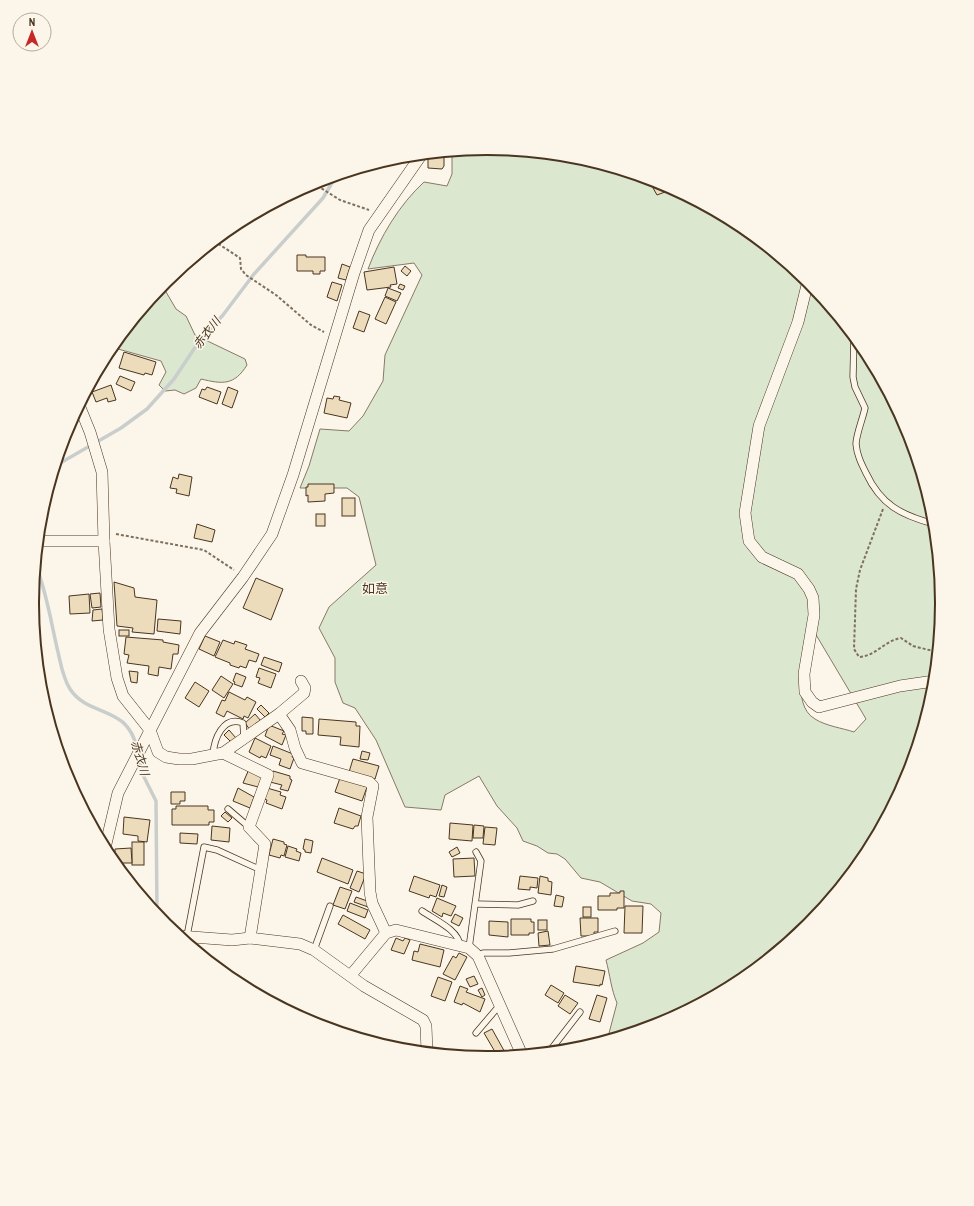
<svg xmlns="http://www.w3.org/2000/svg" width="974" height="1206" font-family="'Archivo Narrow','Noto Sans JP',sans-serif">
<rect width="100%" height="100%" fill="#fbf6e9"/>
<g fill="#dce7d0" stroke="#887966" fill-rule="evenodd">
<path d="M487 148 576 157 661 183 740 225 809 281 865 350 907 429 933 514 942 603 933 692 907 777 865 856 809 925 740 981 661 1023 573 1050 578 1045 608 1037 617 1003C611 989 610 975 606 960L643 943 659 932 661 913 651 904 632 901 600 882 581 878 565 859 557 854 548 853 537 846 523 841 517 828 497 806 479 776 445 795 441 810 405 807 376 740 355 708 343 703 335 682V658L319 628 329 607 376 565 359 497 347 488H300L309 466 320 429 349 431 363 416 383 381 385 355 422 275 414 263 368 269C380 237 399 205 424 182L447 186 452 174V151ZM812 628 866 719 854 732C842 728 826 726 815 719 789 704 806 652 812 628Z"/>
<path d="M162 285 176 309 186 316 195 335 245 359 247 365C234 386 222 384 201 379L196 388 184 394 175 390 165 391 159 385 166 372 161 361 111 347Z"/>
</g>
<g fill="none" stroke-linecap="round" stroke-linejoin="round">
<g stroke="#c9cecd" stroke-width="3.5">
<polyline points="55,466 121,428 147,409 174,379 200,340 223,315 254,274 323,198 336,176"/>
<path d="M36 566C47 593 51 623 58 652 61 665 63 678 70 689 89 718 128 704 137 749"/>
<polyline points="139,757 143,775 156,801 157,915"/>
</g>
</g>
<g fill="#ecdcbc" stroke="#4a3520">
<polygon points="444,152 444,166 442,169 428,168 428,154"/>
<polygon points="648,179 661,183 673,189 657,195"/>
<polygon points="297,255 306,255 306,257 325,257 325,271 320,271 320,274 313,274 313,271 297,271"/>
<polygon points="342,264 350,267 346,280 338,278"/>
<polygon points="405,266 411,271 407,276 401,271"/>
<polygon points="394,267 397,284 390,285 391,287 367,290 364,272"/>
<polygon points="332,282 342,285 337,301 327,297"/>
<polygon points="400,284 405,286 403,290 398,288"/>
<polygon points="388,288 401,293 397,301 385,296"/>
<polygon points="385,297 396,302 386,324 375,319"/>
<polygon points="359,311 370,315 364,332 353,328"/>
<polygon points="124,352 156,362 152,375 145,373 144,375 119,368"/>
<polygon points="120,376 135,382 131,391 116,384"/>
<polygon points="111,385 116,400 108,402 107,398 96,402 92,392"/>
<polygon points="207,387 221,392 217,404 199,397 202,389 205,390"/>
<polygon points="228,387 238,391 232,408 222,404"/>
<polygon points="334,396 340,397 339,400 351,403 347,418 324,413 327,398 333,399"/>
<polygon points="179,474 192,477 189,496 176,493 177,489 170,488 173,477 178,479"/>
<polygon points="308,484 334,484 334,493 325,494 325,501 308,502 308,495 306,496 306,487 308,487"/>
<rect x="342" y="498" width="13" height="18"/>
<rect x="316" y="514" width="9" height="12"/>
<polygon points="197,524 215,530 212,542 194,538"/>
<polygon points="256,578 283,589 271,620 243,608"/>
<polygon points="114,582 134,588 135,597 157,600 154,634 132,632 133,628 117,626"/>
<polygon points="100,593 101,607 92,608 90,594"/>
<polygon points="89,594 90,613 70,614 69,596"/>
<polygon points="102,609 103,620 92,621 93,610"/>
<polygon points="158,619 181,621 180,634 157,631"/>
<rect x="119" y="630" width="10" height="6"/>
<polygon points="205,636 220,642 214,656 199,649"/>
<polygon points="126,637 163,640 163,642 179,645 178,654 173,654 171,669 159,667 158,676 148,674 149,666 127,663 129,655 124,654"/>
<polygon points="223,640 234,644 235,641 247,645 245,649 259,654 256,662 249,660 246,668 240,666 239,668 230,665 230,663 215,657"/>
<polygon points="264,657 282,663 279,672 261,665"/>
<polygon points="259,668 276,674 271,688 258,683 260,678 256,677"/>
<polygon points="129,671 138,672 137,683 131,682"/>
<polygon points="236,673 246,677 242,687 234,684 235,682 233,681"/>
<polygon points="221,676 233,684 224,698 212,690"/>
<polygon points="195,682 209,691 199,707 185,698"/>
<polygon points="229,692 245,700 247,697 256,702 248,718 244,716 243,719 227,711 224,717 216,713 222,700 225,701"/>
<polygon points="261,705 269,713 265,717 257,709"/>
<polygon points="255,714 261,721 250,730 245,723"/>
<polygon points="302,717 313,718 313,734 306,734 306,731 302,731"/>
<polygon points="319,719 356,722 356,726 360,726 359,747 340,745 341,737 318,735"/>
<polygon points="269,725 284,731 282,734 286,735 282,745 265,736"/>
<polygon points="229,730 236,738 232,743 224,735"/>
<polygon points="255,738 271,746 266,758 261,756 260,758 249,752"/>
<polygon points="273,746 293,754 292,757 294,758 290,769 279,765 281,759 270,755"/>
<polygon points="362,751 370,753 368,760 360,759"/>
<polygon points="353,759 379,766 375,779 349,772"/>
<polygon points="249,769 263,777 258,787 243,783"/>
<polygon points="273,771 290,776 290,779 292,780 288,791 280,789 282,785 270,782"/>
<polygon points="340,778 367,787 362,801 335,792"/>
<polygon points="238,788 254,797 250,808 233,801"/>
<polygon points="267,788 281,792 280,795 286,797 282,809 266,803 267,800 264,799"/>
<polygon points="171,792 185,792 185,801 180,801 180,804 171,804"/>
<polygon points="176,806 208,806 208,810 214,810 214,822 209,822 209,825 172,825 172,809 176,809"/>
<polygon points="339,808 361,816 358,826 355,826 353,829 334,823"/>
<polygon points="225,812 232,818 228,822 221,816"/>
<polygon points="124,817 150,820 147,842 138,841 138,836 123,834"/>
<polygon points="450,823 473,825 472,841 449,839"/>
<polygon points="474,825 484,826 483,838 473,838"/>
<polygon points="212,826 230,828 229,842 211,840"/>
<polygon points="485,827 497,828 495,845 483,844"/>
<polygon points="180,833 198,834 197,844 180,843"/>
<polygon points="273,839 284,842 284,844 287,845 284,856 281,855 280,858 269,855"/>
<polygon points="305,839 313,841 311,853 305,852 305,850 303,849"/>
<rect x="132" y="842" width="12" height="23"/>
<polygon points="288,846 297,849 296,851 301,853 299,861 285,857"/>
<polygon points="457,847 460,853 452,857 449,852"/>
<polygon points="131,848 132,863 115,863 115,849"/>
<polygon points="322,858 353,870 348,884 317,872"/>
<polygon points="474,858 475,876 454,877 453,859"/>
<polygon points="357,871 366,874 359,892 350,888"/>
<polygon points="414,876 440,885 436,897 430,895 429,898 409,891"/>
<polygon points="520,876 538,878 537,888 530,887 530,890 518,889"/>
<polygon points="540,876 548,878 548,881 552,882 551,895 538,893"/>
<polygon points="442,885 447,887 444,897 439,896"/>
<polygon points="340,887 352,891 345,909 333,905"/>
<polygon points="620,891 624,891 624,908 617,908 617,910 598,910 598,896 610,896 610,893 620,893"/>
<polygon points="556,895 564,897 562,907 554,906"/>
<polygon points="356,897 370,902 368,907 354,902"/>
<polygon points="437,898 456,906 451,916 443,913 442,917 432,911"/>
<polygon points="350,903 368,910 365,918 347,911"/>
<polygon points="625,906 643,906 642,933 624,933"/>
<rect x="583" y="907" width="8" height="10"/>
<polygon points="455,914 463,918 459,926 451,922"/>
<polygon points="343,915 370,930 365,939 338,924"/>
<polygon points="580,918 598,918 598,932 594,932 594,936 581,936"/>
<polygon points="511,919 531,919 531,922 534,922 534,933 529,933 529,935 511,935"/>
<rect x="538" y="920" width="9" height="10"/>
<polygon points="489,921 508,922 508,937 489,935"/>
<polygon points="548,931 550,945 539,946 538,933"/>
<polygon points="396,938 403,941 405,938 410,940 404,954 391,950"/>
<polygon points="420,944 444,950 440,967 412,960 414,951 418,952"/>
<polygon points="459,953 467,957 455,980 443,974 453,956 456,958"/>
<polygon points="576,966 605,971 602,985 600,984 600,986 573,982"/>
<polygon points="474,976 478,984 470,987 466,979"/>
<polygon points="438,977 452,982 445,1001 431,996"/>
<polygon points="551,985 564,993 558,1003 545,995"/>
<polygon points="460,986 468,989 466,992 485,999 480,1012 463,1003 462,1005 454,1002"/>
<polygon points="482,988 485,995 482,997 478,990"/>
<polygon points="565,995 578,1003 570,1014 558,1006"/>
<polygon points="597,995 607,998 600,1022 589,1019"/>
<polygon points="492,1029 507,1056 498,1057 484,1033"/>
</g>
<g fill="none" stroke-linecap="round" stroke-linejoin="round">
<defs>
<g id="lane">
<path d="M854 337 853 377 855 387 865 408C863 418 856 435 856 444 857 455 861 463 866 473 881 505 901 515 934 524"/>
<path d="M213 755C214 739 223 715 243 723L244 738"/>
<polyline points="228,809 249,827"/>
<polyline points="476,904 518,905 533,901"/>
<path d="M422 911C435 920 459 930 460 946"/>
<polyline points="187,936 204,847 217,850 261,870"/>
<polyline points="469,948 481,861 476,852"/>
<polyline points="314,950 330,906"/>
<polyline points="478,956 483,953 509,953 553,949 615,931"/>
<polyline points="476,1033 499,1006"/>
<polyline points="549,1052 580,1012"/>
</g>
<g id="street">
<polyline points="808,281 798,322 759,426 745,513 749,541 762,557 798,574 809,589 813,598 814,615 804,674 805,692 812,702 819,707 900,686 934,681"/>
<polyline points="79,405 90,432 102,472 104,541 109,629 117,678 123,696 150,730 158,752 166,757 179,759 192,759 223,753 279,714 304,693 305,688 301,681"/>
<polyline points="38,541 104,541"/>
<polyline points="279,714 290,730 295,748 302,763 369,782 373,786 367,817 370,892 372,903 386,933"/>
<polyline points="223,753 268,775 249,827 265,844 250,938"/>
<polyline points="105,848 118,793 200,633 243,577 272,534 293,475 354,273 369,230 422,154"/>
<polyline points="179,936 232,940 250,938 300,944 314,950 364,986 423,1020 426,1026 427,1052"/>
<polyline points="351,975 386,933 396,930 469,948 478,956 522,1055"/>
</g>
</defs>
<use href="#lane" stroke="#4a3520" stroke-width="7"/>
<use href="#street" stroke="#4a3520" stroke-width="12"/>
<g stroke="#7f6f5c" stroke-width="2" stroke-dasharray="3 2" stroke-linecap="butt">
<polyline points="313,183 340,200 369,210"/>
<polyline points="214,241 240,258 241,269 246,275 276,295 311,325 324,332"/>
<path d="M883 509 860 570 856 589 854 649 859 657C876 656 884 641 901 638L913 646 937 652"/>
<polyline points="116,534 204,550 234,570"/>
</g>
<use href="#lane" stroke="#fbf6e9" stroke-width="5.5"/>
<use href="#street" stroke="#fbf6e9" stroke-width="11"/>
</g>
<g text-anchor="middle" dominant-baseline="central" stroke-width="3" stroke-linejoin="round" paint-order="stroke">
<g font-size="12" font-style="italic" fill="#4a3520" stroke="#fbf6e9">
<text transform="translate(207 333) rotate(-52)">赤衣川</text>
<text transform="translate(140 758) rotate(74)">赤衣川</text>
</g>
<g font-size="13" fill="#4a3520" stroke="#fbf6e9">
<text x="375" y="588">如意</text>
</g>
</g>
<path d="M0 0H974V1206H0ZM39 603a448 448 0 1 1 896 0a448 448 0 1 1-896 0Z" fill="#fbf6e9" fill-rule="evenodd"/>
<path fill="none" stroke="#4a3520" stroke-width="2" d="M39 603a448 448 0 1 1 896 0a448 448 0 1 1-896 0Z"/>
<g transform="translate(32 32)"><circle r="19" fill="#fbf6e9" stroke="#b4a999"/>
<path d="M0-3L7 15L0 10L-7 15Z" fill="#c62828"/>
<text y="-6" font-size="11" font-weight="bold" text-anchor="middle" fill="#4a3520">N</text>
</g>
</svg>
